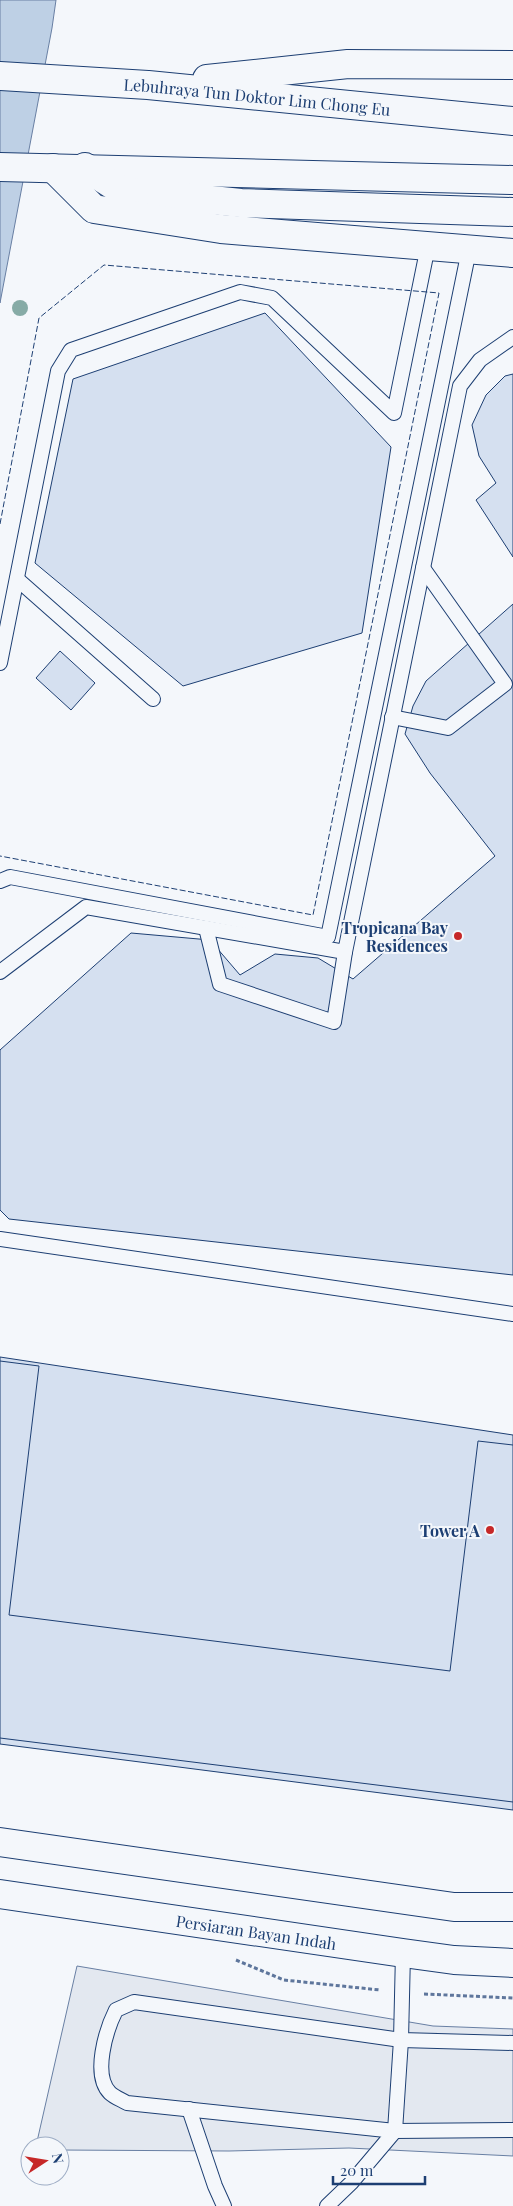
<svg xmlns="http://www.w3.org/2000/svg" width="513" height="2206" font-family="'Playfair Display',serif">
<rect width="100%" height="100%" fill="#f4f7fb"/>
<polygon fill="#e3e8f0" stroke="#687fa3" points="77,1966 433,2026 513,2029 513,2156 349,2148 229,2151 60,2150 60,2146 36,2146"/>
<polygon fill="#bed0e5" stroke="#687fa3" points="0,0 56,0 52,28 0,303"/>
<g fill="#d5e0f0" stroke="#1d3f73">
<polygon points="265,313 391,447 362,633 183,686 35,563 73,379"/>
<polygon points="513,374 513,557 476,500 496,483 479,456 472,425 486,395 505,376"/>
<polygon points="513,604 513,1275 9,1219 0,1210 0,1050 131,933 210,940 240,975 275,954 318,958 353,979 495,856 430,773 405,734 413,706 426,681"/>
<polygon points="60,651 95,683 71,710 36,678"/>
<polygon points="0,1357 513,1435 513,1810 0,1744"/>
<polygon points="0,1361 39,1366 9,1615 450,1671 478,1441 513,1445 513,1802 0,1738"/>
</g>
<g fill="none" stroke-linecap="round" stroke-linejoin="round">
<defs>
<g id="service">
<polyline points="17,579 153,699"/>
<polyline points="0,663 58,371 71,350 240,292 272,298 394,413 428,246"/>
<polyline points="392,717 448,728 505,684 423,568"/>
<polyline points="0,881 10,877 328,937 469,250"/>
<polyline points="206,928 220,984 334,1022 345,952"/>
<polyline points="0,972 86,907 345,952 460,386 480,360 513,337"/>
<polyline points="0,1239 513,1314"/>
<path d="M513 2043 401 2040 134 2002 116 2010C106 2030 92 2075 110 2093 114 2097 122 2100 127 2103L395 2131 513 2130"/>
<polyline points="189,2109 215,2186 224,2206"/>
<polyline points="327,2206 351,2183 395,2131 401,2040 403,1953"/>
</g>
<g id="tertiary">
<polyline points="0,1842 454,1907 513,1907"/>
<path id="s1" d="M0 1894 403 1953 454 1960 513 1963"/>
</g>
<g id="trunk">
<path id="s2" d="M0 76 148 85 513 121"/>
<polyline points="207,79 348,64 513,65"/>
<polyline points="0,167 513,180"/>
<polyline points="85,167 122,191 241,203 513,212"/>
<polyline points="53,168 94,209 221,229 513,253"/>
</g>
</defs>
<use href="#service" stroke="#1d3f73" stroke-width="16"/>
<use href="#tertiary" stroke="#1d3f73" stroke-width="30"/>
<use href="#trunk" stroke="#1d3f73" stroke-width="30"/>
<g stroke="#5e769c" stroke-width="3" stroke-dasharray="4 2.5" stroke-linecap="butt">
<polyline points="236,1960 284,1980 380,1990"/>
<polyline points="424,1994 513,1998"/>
</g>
<use href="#service" stroke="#f4f7fb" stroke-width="14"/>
<use href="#tertiary" stroke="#f4f7fb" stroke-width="28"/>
<use href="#trunk" stroke="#f4f7fb" stroke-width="28"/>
<polyline stroke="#1d3f73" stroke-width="1" stroke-dasharray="6 2.5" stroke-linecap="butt" points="0,524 39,318 104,265 439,293 313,915 0,856"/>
</g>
<circle fill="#86aba6" cx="20" cy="308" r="8"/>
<g fill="#c62828" stroke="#f4f7fb" stroke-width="2">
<circle cx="458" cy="936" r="5"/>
<circle cx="490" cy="1530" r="5"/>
</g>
<g text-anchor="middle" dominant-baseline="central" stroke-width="4" stroke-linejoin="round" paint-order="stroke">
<g font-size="16" fill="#1d3f73" stroke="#f4f7fb">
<text stroke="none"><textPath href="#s2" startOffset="258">Lebuhraya Tun Doktor Lim Chong Eu</textPath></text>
<text stroke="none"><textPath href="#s1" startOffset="259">Persiaran Bayan Indah</textPath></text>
</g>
<g font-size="16" font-weight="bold" fill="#1d3f73" stroke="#f4f7fb" text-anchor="end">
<text x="448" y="927">Tropicana Bay<tspan x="448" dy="18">Residences</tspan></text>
<text x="480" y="1530">Tower A</text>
</g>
</g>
<g transform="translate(45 2161) rotate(78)"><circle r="24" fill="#f4f7fb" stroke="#9eadc5"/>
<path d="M0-4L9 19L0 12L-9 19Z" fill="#c62828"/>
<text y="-8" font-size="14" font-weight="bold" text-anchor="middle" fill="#1d3f73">N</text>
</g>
<path d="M333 2176v8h92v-8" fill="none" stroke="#1d3f73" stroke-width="2.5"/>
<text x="340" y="2176" font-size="15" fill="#1d3f73" stroke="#f4f7fb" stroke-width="4" paint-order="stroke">20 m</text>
</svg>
